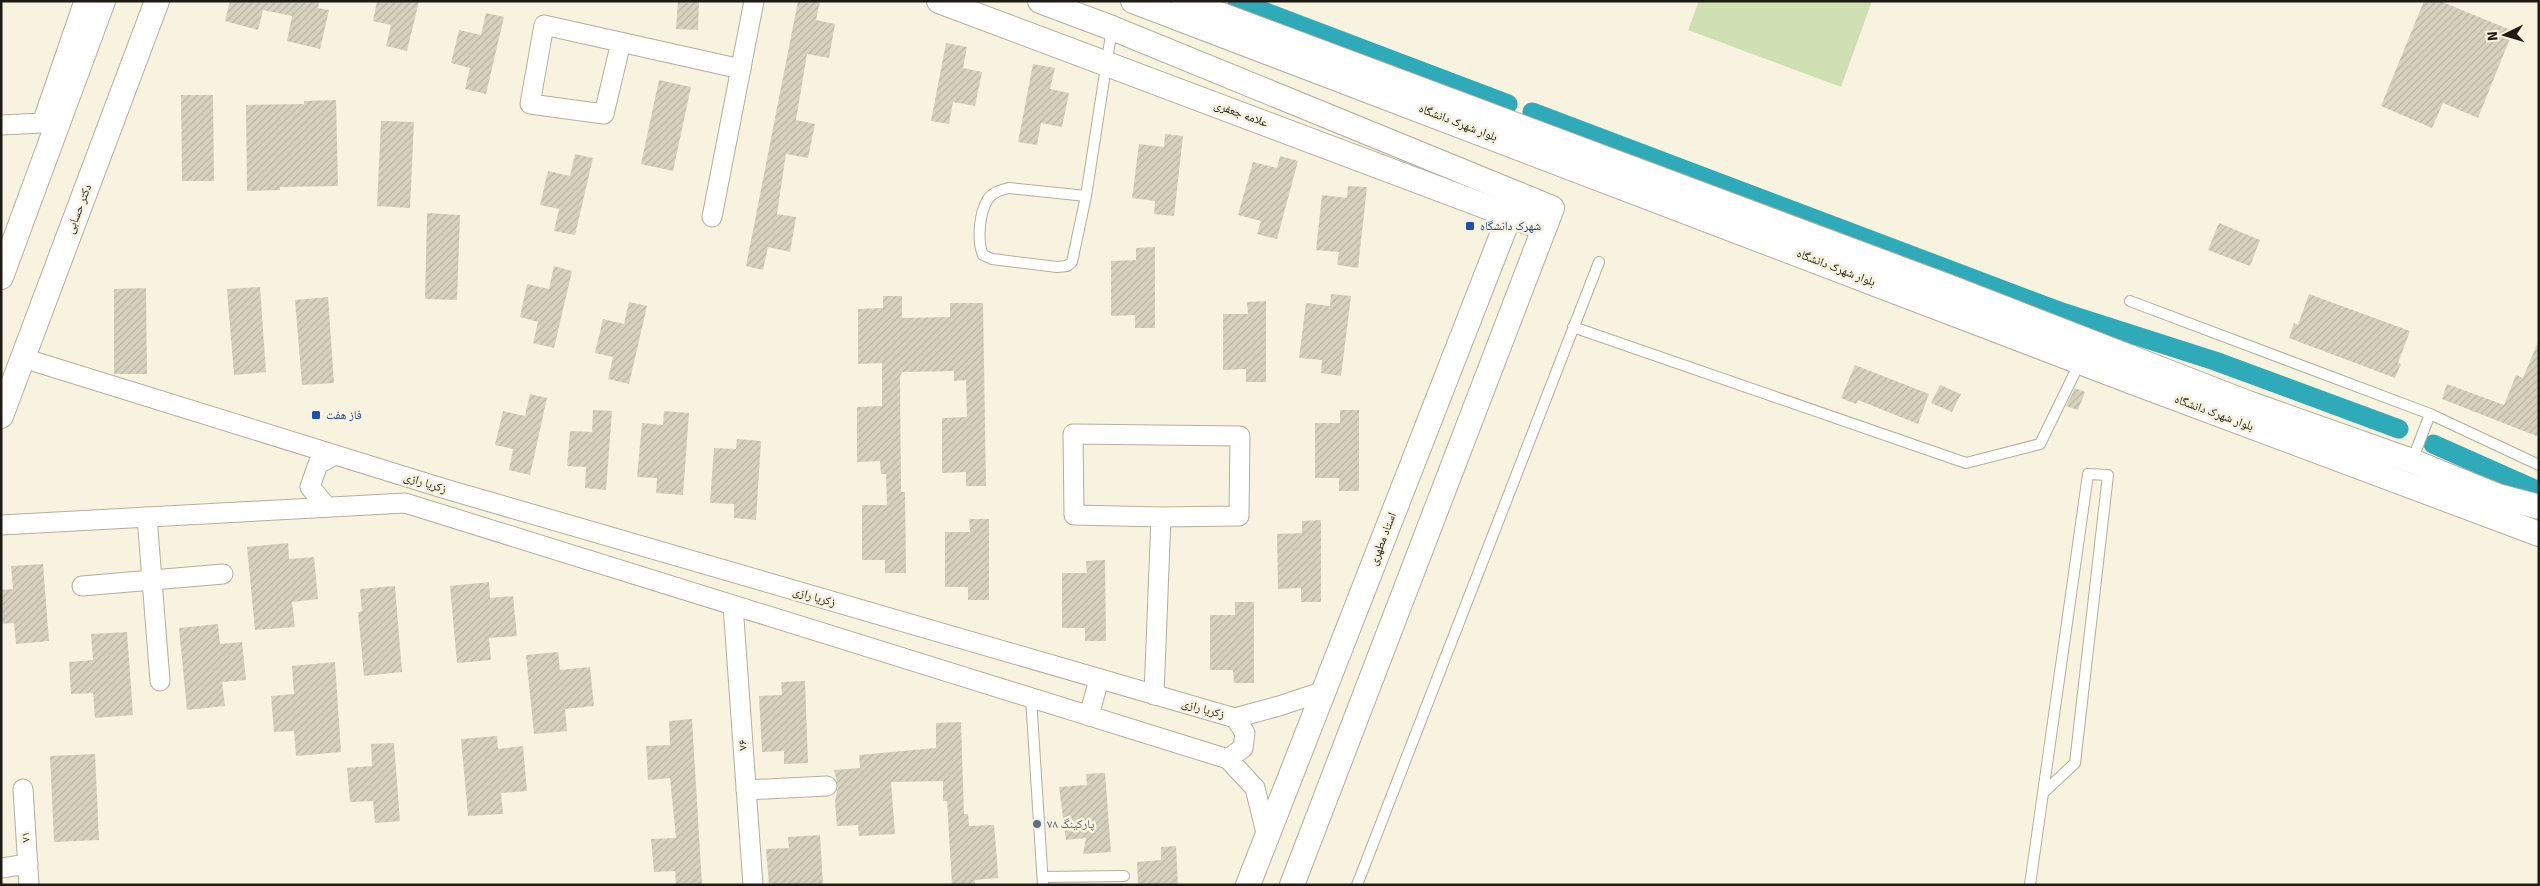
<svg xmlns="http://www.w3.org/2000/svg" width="2540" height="886" font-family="Signika,'Noto Naskh Arabic',sans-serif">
<defs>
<pattern id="building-hatch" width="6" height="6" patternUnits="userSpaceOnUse" patternTransform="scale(1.25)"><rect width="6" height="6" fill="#d6d2be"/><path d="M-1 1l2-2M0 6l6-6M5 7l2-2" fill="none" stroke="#b7b4a2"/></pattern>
</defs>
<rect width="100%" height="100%" fill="#f7f3de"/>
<polygon fill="#cfe1b3" points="1699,1 1872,1 1841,87 1688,30"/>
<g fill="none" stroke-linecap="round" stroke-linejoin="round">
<g stroke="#2eaab8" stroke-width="19">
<polyline points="1237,1 1508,104"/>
<polyline points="1532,112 2059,311 2215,361 2399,429"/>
<polyline points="2433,444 2539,491"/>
</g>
</g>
<g fill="url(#building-hatch)">
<polygon points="230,1 319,1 318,8 329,10 320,49 287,41 292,16 263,10 258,30 225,21"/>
<polygon points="377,1 419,1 407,51 386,46 391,25 373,21"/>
<polygon points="678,1 699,1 698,30 676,29"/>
<polygon points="798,1 820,1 816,20 835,24 829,58 807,54 796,120 815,124 808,158 786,154 777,214 796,217 790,252 768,247 763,270 746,266"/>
<polygon points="2424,1 2440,1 2513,31 2478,118 2443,103 2432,128 2381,106"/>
<polygon points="486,13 504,17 486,94 465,89 470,68 451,63 459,30 481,35"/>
<polygon points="946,43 967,47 963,68 982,72 975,106 953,102 949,124 931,121"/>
<polygon points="1033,64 1055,68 1050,89 1069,93 1062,127 1041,123 1037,145 1018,142"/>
<polygon points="659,80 691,87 673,171 641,164"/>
<polygon points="181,95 213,95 214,181 182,181"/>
<polygon points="336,100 338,186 280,187 280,190 247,191 246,105 304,104 304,101"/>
<polygon points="381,121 414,122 410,208 377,206"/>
<polygon points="1165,134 1183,136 1174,216 1154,214 1155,201 1132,198 1139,144 1164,147"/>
<polygon points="575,154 593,158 575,235 554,231 559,209 540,205 548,171 570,176"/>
<polygon points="1280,156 1298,161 1277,239 1257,234 1261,221 1238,215 1253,162 1277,168"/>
<polygon points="1348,186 1367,187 1358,268 1337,265 1339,252 1316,250 1322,195 1347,198"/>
<polygon points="427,213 460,215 457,300 425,299"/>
<polygon points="2219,223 2260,240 2250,266 2208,250"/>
<polygon points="1155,247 1155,328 1135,328 1135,315 1111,316 1111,261 1136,260 1136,248"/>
<polygon points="554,266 572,271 554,348 533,343 538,322 520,317 527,284 549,289"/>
<polygon points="260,287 266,372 234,375 227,289"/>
<polygon points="146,288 147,374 114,374 114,289"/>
<polygon points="1331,294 1351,296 1341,376 1321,373 1322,360 1299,358 1306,303 1330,306"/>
<polygon points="2309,294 2410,331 2398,363 2401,364 2395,378 2289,338 2294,323 2298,325"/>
<polygon points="883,296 902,296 902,318 950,317 950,303 983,303 986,486 966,486 966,472 942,473 942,418 967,417 966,380 954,381 954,371 902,372 900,377 901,492 905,492 906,573 885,573 885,560 862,560 862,505 887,505 886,474 881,474 880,461 857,462 857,407 882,406 882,363 858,364 858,309 883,308"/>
<polygon points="328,297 334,383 302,385 295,300"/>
<polygon points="1266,301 1266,382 1246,382 1246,369 1223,370 1223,314 1248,314 1247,302"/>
<polygon points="629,302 647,306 629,384 608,379 613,357 595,353 603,319 624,324"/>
<polygon points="2538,342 2539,437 2442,399 2447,384 2504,405 2516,375 2523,378"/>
<polygon points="1855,365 1929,394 1918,424 1858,400 1856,404 1841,398"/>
<polygon points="1940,385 1961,394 1952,412 1931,403"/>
<polygon points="2075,388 2085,392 2078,410 2066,406"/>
<polygon points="530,394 547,398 530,475 509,470 513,449 495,445 503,411 525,416"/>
<polygon points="593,410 612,411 606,490 585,488 586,467 567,466 570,431 592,432"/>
<polygon points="1340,410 1359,410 1359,491 1339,491 1339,478 1315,478 1315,423 1340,423"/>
<polygon points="664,411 689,413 683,495 656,493 657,478 637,477 642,423 663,425"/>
<polygon points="737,439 761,441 756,520 734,518 734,504 710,503 714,448 736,449"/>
<polygon points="969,519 989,519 989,600 968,600 968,587 945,587 945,532 970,532"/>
<polygon points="1321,520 1321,602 1301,602 1301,588 1278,589 1277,534 1302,533 1302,521"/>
<polygon points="288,543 289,559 314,557 318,599 292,602 295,627 255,630 247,547"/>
<polygon points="1105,560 1106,641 1085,641 1085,628 1062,628 1062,573 1087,573 1086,561"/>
<polygon points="43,564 49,641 16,644 14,623 1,624 1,590 13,589 11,566"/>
<polygon points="489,582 490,598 513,596 517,636 489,638 491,660 457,663 450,586"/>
<polygon points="395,586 402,672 364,676 358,612 362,611 360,589"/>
<polygon points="1235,602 1254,602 1254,683 1234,683 1233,670 1210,670 1210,615 1235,615"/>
<polygon points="218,624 220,644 242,642 246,680 222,682 225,706 187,710 179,628"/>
<polygon points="127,632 133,715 95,718 93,693 71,694 69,662 93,660 91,634"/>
<polygon points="558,652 560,670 590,667 594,706 565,709 567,731 534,734 526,655"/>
<polygon points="335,662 341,752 296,756 294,731 274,732 271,696 294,694 292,666"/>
<polygon points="805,681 808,763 784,764 784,751 762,752 759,696 782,695 781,682"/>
<polygon points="692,719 702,885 676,885 675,871 654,872 651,839 676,838 670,778 648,780 646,746 670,745 669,721"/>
<polygon points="961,722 964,814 968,814 969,826 994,825 997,859 998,878 975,880 975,885 952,885 947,801 943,801 943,781 891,782 895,834 859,836 858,825 837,826 835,801 838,786 834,770 860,768 859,755 936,748 936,723"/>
<polygon points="497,736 498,749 523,746 527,791 501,793 503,814 468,816 461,739"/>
<polygon points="394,743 400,821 375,823 373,801 350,802 347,768 372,766 371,744"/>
<polygon points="95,754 99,840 54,842 50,756"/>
<polygon points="1105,773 1111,852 1083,854 1086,838 1066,840 1059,787 1087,785 1086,774"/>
<polygon points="820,835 823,885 769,885 766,849 789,848 788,837"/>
<polygon points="1176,846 1178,885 1138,884 1137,862 1161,860 1161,847"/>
</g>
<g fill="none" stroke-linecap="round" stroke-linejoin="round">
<defs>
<g id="service">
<path d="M1086 196 1009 188C1001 190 993 192 988 199 979 213 977 241 983 255L992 259 1057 267 1067 266 1072 262 1086 196 1112 28"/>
<polyline points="2130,301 2430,414"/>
<polyline points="1573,327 1966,463 2040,444 2080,362"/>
<polyline points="2412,461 2430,414 2539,465"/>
<polyline points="1031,698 1043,885"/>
<polyline points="1043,877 1124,876"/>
<polyline points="1357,885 1599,262"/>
<polyline points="2030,885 2088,474 2108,475 2075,763 2043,793"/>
</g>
<g id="minor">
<polyline points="621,42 604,114 530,104 544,25 741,69"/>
<polyline points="1,125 42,123 84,1"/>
<polyline points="712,217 754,1"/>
<polyline points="327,507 310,487 318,464 335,455"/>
<polyline points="147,517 160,681"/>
<polyline points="1,525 405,503 1228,759 1243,748 1245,733 1235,718 442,488 23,358"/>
<polyline points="82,586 223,574"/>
<polyline points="733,605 753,885"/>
<polyline points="1154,695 1161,517 1074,515 1073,434 1240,436 1239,516 1161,517"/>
<polyline points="1089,716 1099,679"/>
<polyline points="1235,718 1279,706 1324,691"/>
<polyline points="1228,759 1255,788 1267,837"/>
<polyline points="23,789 29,885"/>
<polyline points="746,790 827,786"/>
<polyline points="1,868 28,864"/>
</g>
<g id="tertiary">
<polyline points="939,1 1543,228"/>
<polyline points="1040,1 1112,28 1552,208 1292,885"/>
<polyline points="1133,1 2135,383 2539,534"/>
<polyline points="1184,1 1952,288 2248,403 2412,461 2498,496 2539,507"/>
<polyline points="1,277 103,1"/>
<polyline points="1,416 157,1"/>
<polyline points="1248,885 1518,194"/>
</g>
</defs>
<use href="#service" stroke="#b2af9b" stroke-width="12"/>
<use href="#minor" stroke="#b2af9b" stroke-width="21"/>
<use href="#tertiary" stroke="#b2af9b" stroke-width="26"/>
<use href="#service" stroke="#fff" stroke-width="10"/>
<use href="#minor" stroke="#fff" stroke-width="19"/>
<use href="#tertiary" stroke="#fff" stroke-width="24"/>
</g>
<g fill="#1a4fb4" stroke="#f7f3de" stroke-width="2">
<rect x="1465" y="221" width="10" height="10" rx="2.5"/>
<rect x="311" y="410" width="10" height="10" rx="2.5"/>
</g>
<circle fill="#5c6f8a" stroke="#f7f3de" stroke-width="2" cx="1037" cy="824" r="5"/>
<g text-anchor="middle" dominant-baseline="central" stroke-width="5" stroke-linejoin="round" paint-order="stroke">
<g font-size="12" fill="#1c1a13" stroke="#f7f3de">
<text transform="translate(1241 114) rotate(20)">علامه جعفری</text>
<text transform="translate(1458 123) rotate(21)">بلوار شهرک دانشگاه</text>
<text transform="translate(79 209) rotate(-69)">دکتر حسابی</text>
<text transform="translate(1836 268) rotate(21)">بلوار شهرک دانشگاه</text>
<text transform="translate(2214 413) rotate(20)">بلوار شهرک دانشگاه</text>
<text transform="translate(425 483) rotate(17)">زکریا رازی</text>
<text transform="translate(1383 539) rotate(-69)">استاد مطهری</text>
<text transform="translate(814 597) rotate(16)">زکریا رازی</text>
<text transform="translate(1203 709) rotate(16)">زکریا رازی</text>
<text transform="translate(743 745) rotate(-94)">۷۶</text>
<text transform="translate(26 837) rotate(-94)">۷۱</text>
</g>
<g font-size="12" fill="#164399" stroke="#f7f3de" text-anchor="start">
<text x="1480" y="226">شهرک دانشگاه</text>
<text x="326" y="415">فاز هفت</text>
</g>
<g font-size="12" fill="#4e5e75" stroke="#f7f3de" text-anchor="start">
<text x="1047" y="824">پارکینگ ۷۸</text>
</g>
</g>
<rect width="2540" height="886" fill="none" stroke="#1c1a13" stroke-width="5"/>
<g transform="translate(2505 35) rotate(265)" stroke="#f7f3de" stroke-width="4" paint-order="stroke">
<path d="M0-4L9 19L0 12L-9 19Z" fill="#1c1a13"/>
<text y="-8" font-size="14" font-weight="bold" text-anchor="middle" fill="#1c1a13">N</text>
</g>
</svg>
